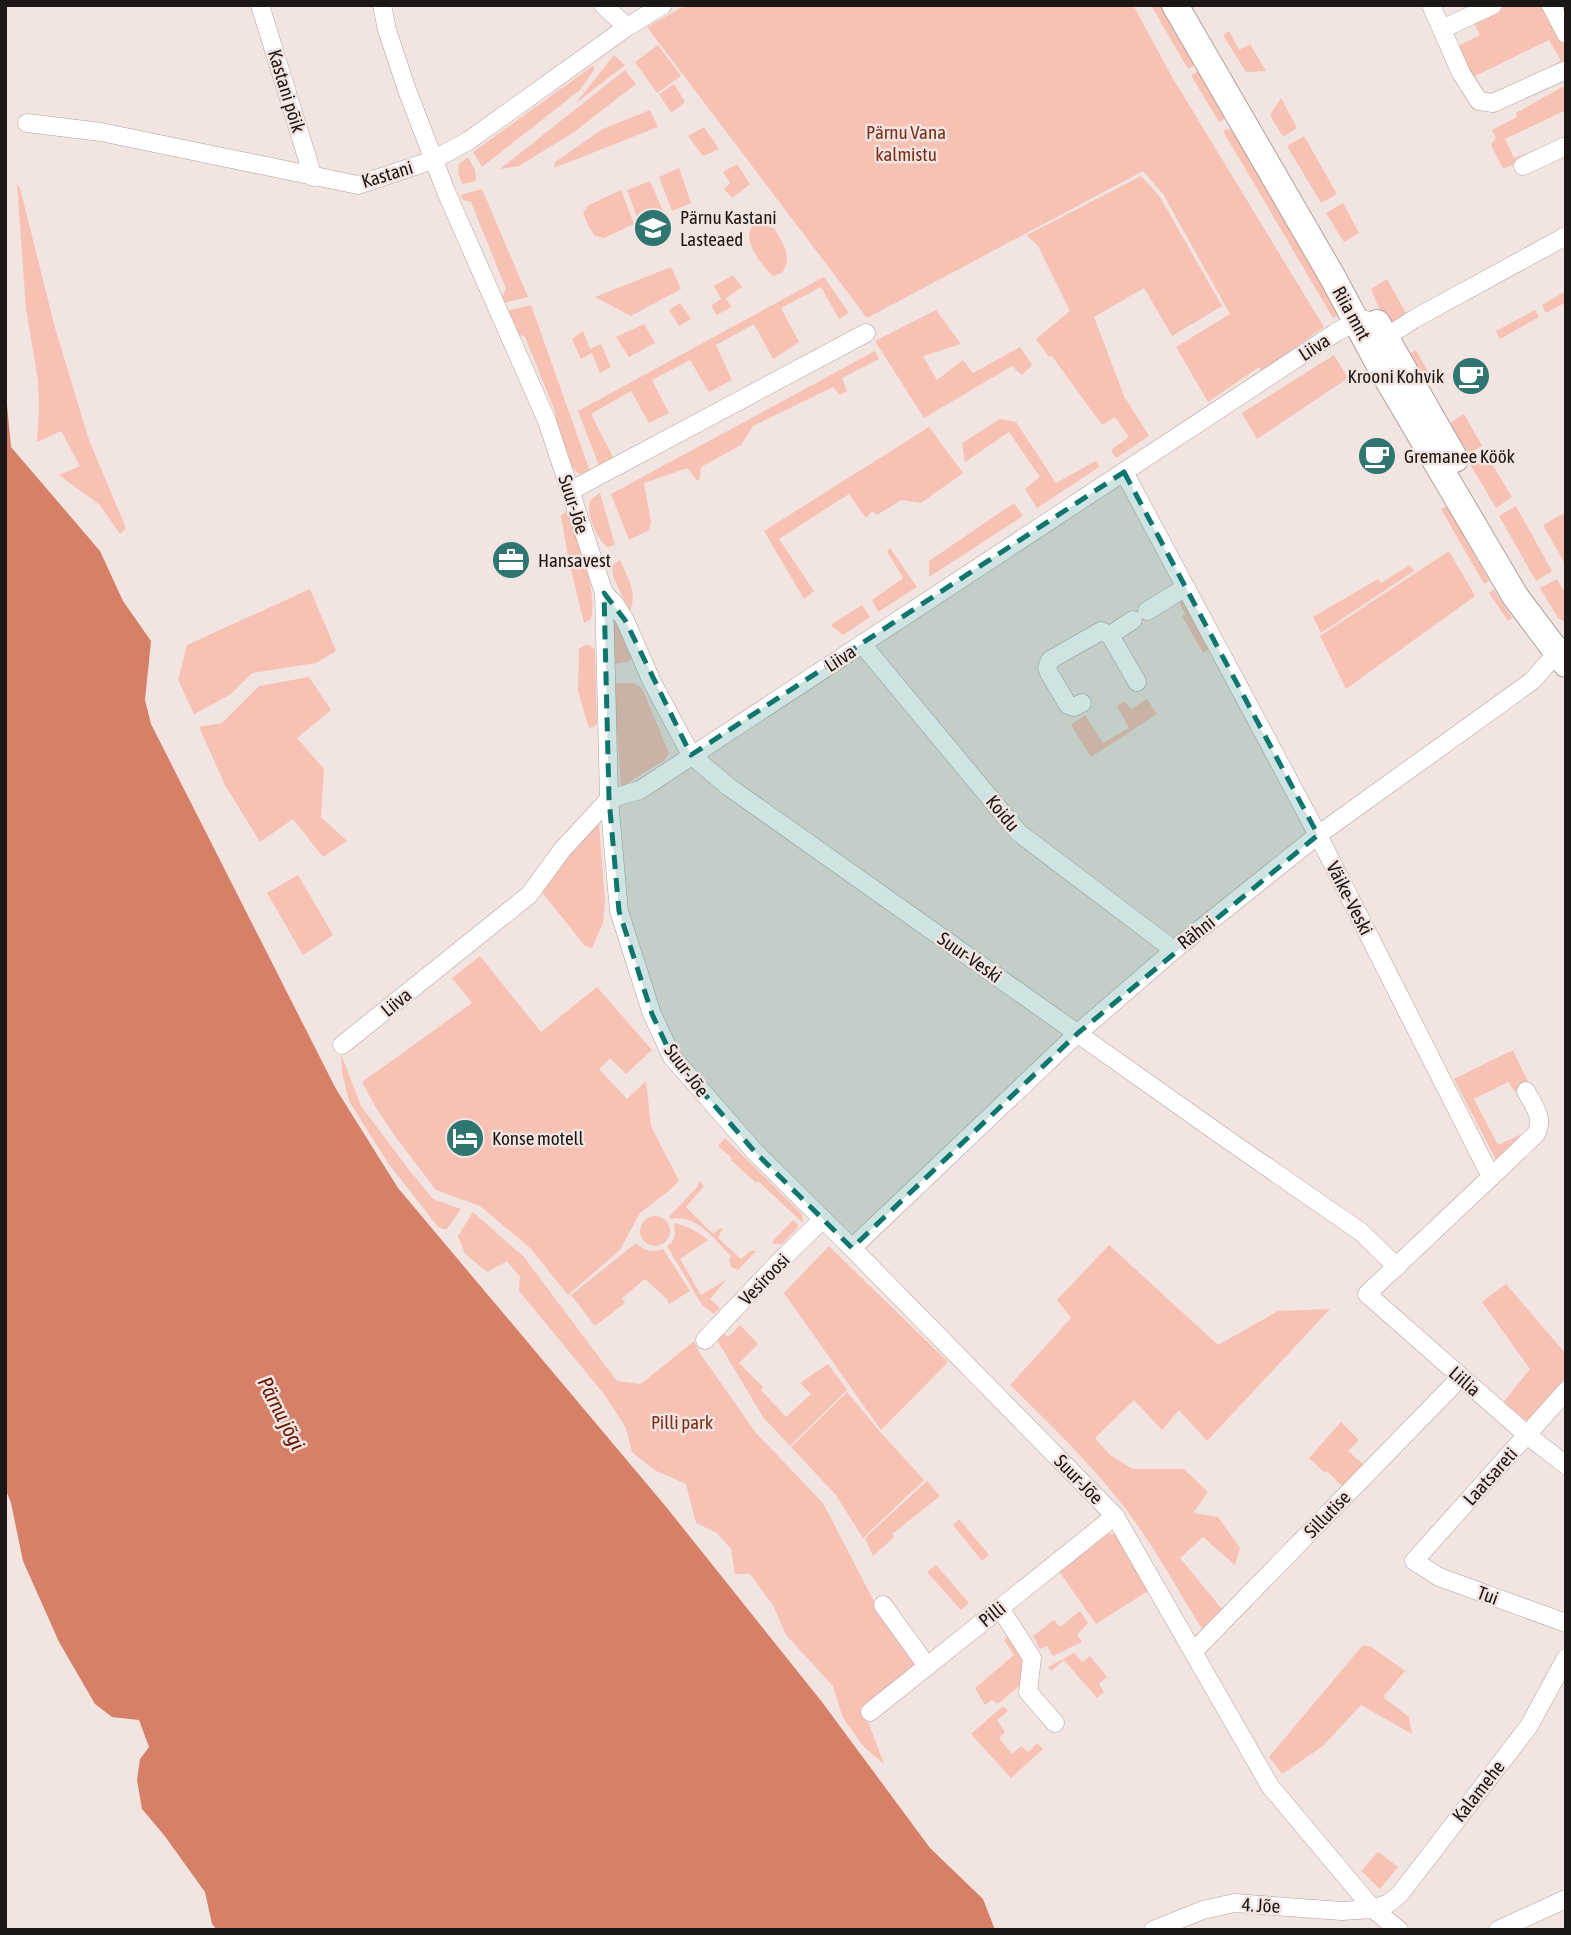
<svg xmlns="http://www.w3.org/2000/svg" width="1571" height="1935" font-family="'Asap Condensed',sans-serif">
<rect width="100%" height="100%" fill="#f2e4e0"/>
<g fill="#f7c2b4">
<polygon points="686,5 1133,5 1172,77 1324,327 1262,371 1259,367 1208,402 1176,347 1230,314 1163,194 1143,171 867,318 647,27"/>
<polygon points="1151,5 1161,5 1195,65 1188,69"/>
<polygon points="1508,5 1544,5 1566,49 1566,64 1545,73 1544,70 1561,61 1549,40 1475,76 1484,96 1499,90 1500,93 1489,99 1478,95 1454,48 1480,35 1473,22"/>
<polygon points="1229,31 1239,50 1250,44 1266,71 1246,72 1223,35"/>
<polygon points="658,45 681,76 657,93 635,62"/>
<polygon points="614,55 625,65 576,103"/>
<polygon points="594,65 594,70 580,90 482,167 473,152"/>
<polygon points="625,70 636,84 574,132 519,166 500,169"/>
<polygon points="1199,71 1225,114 1223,120 1219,122 1191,75"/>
<polygon points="674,84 685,102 671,113 659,94"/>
<polygon points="1566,85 1566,110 1505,139 1514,158 1527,153 1529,157 1503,169 1491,145 1496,138 1492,130 1517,117 1516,113"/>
<polygon points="1281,98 1297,128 1283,137 1270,115"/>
<polygon points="650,110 658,127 554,168 555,162 603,129"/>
<polygon points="704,127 719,149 703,156 688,136"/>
<polygon points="1226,129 1232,130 1334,304 1337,316 1333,318 1223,131"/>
<polygon points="1304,136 1337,194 1321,203 1287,146"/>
<polygon points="468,157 475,170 476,181 462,184 458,172 459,164"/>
<polygon points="737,164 750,184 732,198 724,189 730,183 723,172"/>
<polygon points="679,168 691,203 672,211 659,177"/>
<polygon points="1141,176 1160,197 1222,306 1172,336 1144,288 1094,317 1124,396 1149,436 1116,458 1111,450 1129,437 1115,417 1102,425 1052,356 1049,357 1036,339 1070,311 1038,246 1027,235"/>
<polygon points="650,181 664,213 639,223 627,190"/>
<polygon points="17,184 20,188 55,328 89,440 126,528 120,534 100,505 59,475 80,466 61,431 37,442 39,409 38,381 26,309"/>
<polygon points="482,189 528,297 504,303 501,298 506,289 471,202 463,200 460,195"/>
<polygon points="621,190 634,224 604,238 595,236 588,225 583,213 589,205"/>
<polygon points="1343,203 1359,233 1344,242 1326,213"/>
<path d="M761 222 775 229 786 250 787 263 782 273 773 276C764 268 750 250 749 237 749 236 751 226 752 225Z"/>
<polygon points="671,267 681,289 631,316 595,297"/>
<polygon points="733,275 742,287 726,298 731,307 717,315 711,306 721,299 714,286"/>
<polygon points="824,277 849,313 839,319 821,287 781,308 799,342 773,359 754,324 716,345 732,380 709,392 690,360 652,380 669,413 649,423 631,391 591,414 616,463 601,471 578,411"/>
<path d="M1387 279 1408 317C1404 319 1400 322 1396 322 1383 324 1375 298 1371 289Z"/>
<polygon points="1566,291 1566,302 1546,313 1542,305"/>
<polygon points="680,303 691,319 679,326 669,310"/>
<path d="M531 305 591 474C588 474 584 475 580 474 568 469 556 434 551 422L556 414 525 337 514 332 507 311Z"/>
<polygon points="936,310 961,344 923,356 937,380 963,360 973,373 1020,347 1032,365 1022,375 1012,366 924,418 875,341"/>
<polygon points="1535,310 1539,317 1500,339 1496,331"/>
<polygon points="644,324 655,343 629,357 616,337"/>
<polygon points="583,331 590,349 601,344 611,367 600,373 592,353 581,359 572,339"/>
<polygon points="1416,350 1433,381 1425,386 1406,356"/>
<polygon points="875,351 879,359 842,378 847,391 840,395 833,387 753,426 741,445 701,467 700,478 697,481 687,468 644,483 651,522 649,530 629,540 611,494"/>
<polygon points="1334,355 1348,378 1257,439 1242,413"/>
<polygon points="1464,414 1482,446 1465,456 1447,425"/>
<polygon points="1000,419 1016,422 1056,483 1096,461 1099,467 1037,508 1025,489 1040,477 1009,432 965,462 962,443"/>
<polygon points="929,427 963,473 921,503 901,500 877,515 872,511 866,518 849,494 779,539 814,591 804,599 764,531"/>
<polygon points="1486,454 1512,497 1496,508 1470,464"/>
<path d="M600 493 615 545 608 547C598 542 584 511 591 500 592 498 598 494 600 493Z"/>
<polygon points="1014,503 1023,516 929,577 929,561"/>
<polygon points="1447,506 1489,581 1484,584 1441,509"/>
<polygon points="1516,506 1552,571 1536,581 1499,516"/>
<path d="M569 510C578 538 598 591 591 619L584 623 568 557 561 515Z"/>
<polygon points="1566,512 1566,564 1565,564 1543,525"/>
<polygon points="890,548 917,587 878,612 872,600 903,578 887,551"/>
<polygon points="1449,551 1475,596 1346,689 1320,636"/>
<path d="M620 560C627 575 639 596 629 612L613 576 612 565Z"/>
<polygon points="1410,565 1414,571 1321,633 1313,617 1378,579 1381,583"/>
<polygon points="1557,579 1566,595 1566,623 1558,618 1540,588"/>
<polygon points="310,589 336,651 316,663 252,673 230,695 194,714 178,680 187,645"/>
<polygon points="1494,590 1512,618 1508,621 1489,593"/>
<polygon points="1183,601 1208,650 1203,653 1182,616 1185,614 1179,602"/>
<polygon points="862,605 870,617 843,635 831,625"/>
<polygon points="612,613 631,658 628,662 614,664"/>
<polygon points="585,645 590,645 595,650 597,724 594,727 589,728 578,691 579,649"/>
<polygon points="309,677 331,710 297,738 324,769 321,817 347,841 323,857 293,819 260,842 225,785 199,727 222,723 259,686"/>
<polygon points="614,683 634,683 642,688 669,753 666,759 621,787"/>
<polygon points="1147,699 1157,714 1091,757 1071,725 1085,715 1103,743 1129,728 1117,706 1124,701 1131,709"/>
<polygon points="599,824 605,901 603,923 592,948 585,946 541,891 582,835"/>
<polygon points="298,875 333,935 303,955 267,893"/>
<polygon points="480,956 541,1032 597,987 652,1050 626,1074 610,1058 599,1069 627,1099 646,1081 651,1126 679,1181 671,1189 640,1213 620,1250 568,1295 530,1248 480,1206 436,1190 395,1136 375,1106 362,1082 472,1003 452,978"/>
<polygon points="1513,1050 1529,1084 1515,1092 1508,1082 1474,1099 1498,1145 1530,1130 1519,1144 1496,1160 1454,1079"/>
<polygon points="341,1054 361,1106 410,1171 433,1199 461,1209 446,1230 438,1227 388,1163 349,1101 342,1072"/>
<polygon points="725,1138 802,1214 803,1223 758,1181 756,1183 731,1160 732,1158 718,1146"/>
<path d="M699 1181 704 1186 686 1207 713 1234 719 1229 723 1228 718 1238 741 1259 750 1251H756L738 1270 731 1267 729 1260 731 1256C715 1240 696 1213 671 1219L669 1217 698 1186Z"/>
<polygon points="473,1212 524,1257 617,1381 641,1384 694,1341 699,1352 756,1433 823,1503 879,1611 916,1664 863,1708 884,1764 864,1747 843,1718 833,1686 786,1635 774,1607 750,1574 735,1574 731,1549 717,1533 696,1523 686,1484 654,1470 632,1452 626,1428 604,1394 519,1291 520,1277 507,1261 487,1272 465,1254 458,1236"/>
<circle cx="655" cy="1231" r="15"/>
<polygon points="793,1220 798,1224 797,1228 782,1244 774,1244 772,1242"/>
<path d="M674 1223C688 1226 697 1231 708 1240L680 1259 701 1295 726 1280 710 1299 720 1308 714 1314 702 1305 667 1246C677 1240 675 1233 674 1223Z"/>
<path d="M636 1243C644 1251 653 1253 663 1249L690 1291 669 1304 666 1298 645 1279 622 1298 625 1303 595 1326 571 1295Z"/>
<path d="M1109 1245 1218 1345 1278 1311 1330 1309 1207 1441 1179 1410 1162 1430 1134 1400 1095 1438 1110 1455 1133 1469H1184L1208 1492 1193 1513 1218 1517 1240 1548 1235 1565 1203 1537 1180 1558 1222 1609 1202 1629C1176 1587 1152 1542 1121 1503 1087 1460 1049 1423 1010 1385L1071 1318 1057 1300Z"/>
<polygon points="829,1246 948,1362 881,1430 784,1293"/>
<polygon points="1506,1284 1566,1354 1566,1378 1528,1420 1520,1420 1503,1403 1530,1369 1482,1302"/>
<polygon points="740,1325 758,1344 739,1363 763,1387 761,1390 786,1417 811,1394 800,1383 828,1364 847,1390 790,1446 763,1417 717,1340 723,1333 728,1337"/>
<polygon points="847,1392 881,1433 924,1480 863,1538 836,1495 791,1447"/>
<polygon points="1341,1422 1359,1440 1348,1451 1364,1465 1343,1487 1327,1471 1325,1473 1309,1458"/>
<polygon points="927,1481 940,1496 892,1534 894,1537 873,1556 865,1538"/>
<polygon points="959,1519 989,1555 982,1561 953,1525"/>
<polygon points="1107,1534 1115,1534 1148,1591 1096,1624 1059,1571"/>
<polygon points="936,1565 969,1603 961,1610 927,1572"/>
<polygon points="1080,1611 1088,1623 1077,1635 1082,1642 1053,1656 1047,1646 1040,1649 1033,1636 1054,1620 1060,1627"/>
<polygon points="1010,1635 1027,1666 1023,1683 998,1704 992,1700 985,1705 975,1688 1014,1655 1004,1640"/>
<polygon points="1362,1646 1370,1646 1405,1671 1383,1697 1409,1717 1412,1734 1361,1705 1323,1746 1282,1774 1269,1757"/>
<polygon points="1074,1653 1082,1662 1090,1656 1107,1677 1099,1684 1104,1692 1097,1698 1064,1660 1051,1671 1048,1667"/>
<polygon points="1003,1706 1008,1711 997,1720 1005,1732 999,1738 1012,1754 1021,1746 1028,1752 1037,1743 1043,1749 1011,1778 971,1734"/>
<polygon points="1378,1852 1398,1867 1380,1889 1361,1871"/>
</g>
<polygon fill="#d68068" points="5,384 11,447 100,551 123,601 151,641 145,700 151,724 336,1089 398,1188 667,1508 822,1702 930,1848 983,1899 995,1930 217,1930 212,1924 205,1892 164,1835 142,1809 137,1780 140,1759 149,1747 139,1720 112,1717 95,1704 59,1642 23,1561 11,1503 5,1488"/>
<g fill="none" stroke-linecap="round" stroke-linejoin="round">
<defs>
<g id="minor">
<polyline points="260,5 313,177"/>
<polyline points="382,5 387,30 407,90 447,194 547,421 604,593 609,799 619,911 652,1014 672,1057 756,1153 852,1248 1115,1516 1270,1786 1373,1909 1399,1930"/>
<polyline points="603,5 627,27"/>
<polyline points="1431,5 1461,73 1479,101 1493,103 1566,70"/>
<polyline points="1551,5 1566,34"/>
<polyline points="1442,29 1493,5"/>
<polyline points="27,123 101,132 358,185 433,160 468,141 627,27 663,5"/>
<polyline points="1523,166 1566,146"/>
<polyline points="1377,343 1414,319 1566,236"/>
<polyline points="1124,472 1318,835 1491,1177 1367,1294 1527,1435 1566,1465"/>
<polyline points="570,491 866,333"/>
<polyline points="604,593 615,604 625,620 652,682 691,755 729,787 1221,1135 1361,1232 1397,1267"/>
<polyline points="1147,611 1186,587"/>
<polyline points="1133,620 1110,635 1137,682"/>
<polyline points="862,644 1019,833 1174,950"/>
<polyline points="1082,703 1074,707 1068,705 1049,673 1047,668 1050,660 1101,631 1110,635"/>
<polyline points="342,1045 529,895 562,850 609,799 640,790 1335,333 1357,321 1366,320"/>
<path d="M1491 1177 1536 1134C1545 1118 1533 1105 1526 1091"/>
<polyline points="852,1248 1078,1033 1174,950 1318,835 1532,681 1557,653 1566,647"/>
<polyline points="705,1340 780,1261 823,1219"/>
<polyline points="1566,1391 1414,1561 1439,1577 1566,1623"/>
<polyline points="883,1605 927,1666"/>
<polyline points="1000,1608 1032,1658 1028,1692 1055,1723"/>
<polyline points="1194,1651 1461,1377"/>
<polyline points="870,1712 1115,1516"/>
<polyline points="1153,1930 1203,1910 1234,1903 1342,1911 1373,1909 1389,1903 1400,1894 1529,1726 1566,1658"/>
<polyline points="1498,1930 1566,1899"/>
</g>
<g id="secondary">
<polyline points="1175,5 1333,278 1381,368 1515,596 1566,664"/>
<polyline points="1377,323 1455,459"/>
</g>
</defs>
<use href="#minor" stroke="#aea19d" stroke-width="19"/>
<use href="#secondary" stroke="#aea19d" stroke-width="28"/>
<use href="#minor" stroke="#fff" stroke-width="18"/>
<use href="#secondary" stroke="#fff" stroke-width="26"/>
</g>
<path fill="#0f766e" fill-opacity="0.2" stroke="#0f766e" stroke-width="5" stroke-dasharray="14 9" stroke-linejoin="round" d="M1124 472 1318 835 1078 1033 852 1248 756 1153 672 1057 652 1014 619 911 609 799 604 593 625 620 691 755Z"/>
<defs>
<symbol id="school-disc" viewBox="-11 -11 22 22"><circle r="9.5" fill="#2e766f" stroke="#f2e4e0"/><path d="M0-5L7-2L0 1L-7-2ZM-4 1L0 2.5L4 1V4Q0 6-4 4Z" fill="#fff"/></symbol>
<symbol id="cafe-disc" viewBox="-11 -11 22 22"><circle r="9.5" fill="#2e766f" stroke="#f2e4e0"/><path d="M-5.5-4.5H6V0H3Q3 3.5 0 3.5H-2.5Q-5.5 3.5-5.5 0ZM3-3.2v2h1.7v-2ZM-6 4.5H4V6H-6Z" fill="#fff"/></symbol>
<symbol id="office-disc" viewBox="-11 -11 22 22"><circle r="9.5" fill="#2e766f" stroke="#f2e4e0"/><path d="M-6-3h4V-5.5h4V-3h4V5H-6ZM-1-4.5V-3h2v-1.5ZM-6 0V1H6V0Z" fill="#fff"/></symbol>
<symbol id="hotel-disc" viewBox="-11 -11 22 22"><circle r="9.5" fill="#2e766f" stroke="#f2e4e0"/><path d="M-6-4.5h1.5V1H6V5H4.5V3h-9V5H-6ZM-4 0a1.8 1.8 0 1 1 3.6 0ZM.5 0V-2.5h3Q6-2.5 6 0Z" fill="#fff"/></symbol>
</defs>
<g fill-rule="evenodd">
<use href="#school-disc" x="631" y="206" width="44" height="44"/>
<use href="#cafe-disc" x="1449" y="354" width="44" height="44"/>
<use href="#cafe-disc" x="1355" y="434" width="44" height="44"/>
<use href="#office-disc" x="489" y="538" width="44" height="44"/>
<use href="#hotel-disc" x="443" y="1116" width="44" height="44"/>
</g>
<g text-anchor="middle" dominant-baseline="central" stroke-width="5" stroke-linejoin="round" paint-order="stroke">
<g font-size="19" fill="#1c1715" stroke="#f2e4e0">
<text transform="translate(287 91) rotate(73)">Kastani põik</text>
<text transform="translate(387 174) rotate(-17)">Kastani</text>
<text transform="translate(1352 313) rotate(61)">Riia mnt</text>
<text transform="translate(1314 347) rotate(-33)">Liiva</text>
<text transform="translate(574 504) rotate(72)">Suur-Jõe</text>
<text transform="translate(840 658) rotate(-33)">Liiva</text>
<text transform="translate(1003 813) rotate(50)">Koidu</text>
<text transform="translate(1350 898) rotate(63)">Väike-Veski</text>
<text transform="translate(1196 932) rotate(-38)">Rähni</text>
<text transform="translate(970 957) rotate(35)">Suur-Veski</text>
<text transform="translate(396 1002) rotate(-39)">Liiva</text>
<text transform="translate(687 1070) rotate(53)">Suur-Jõe</text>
<text transform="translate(764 1279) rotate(-46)">Vesiroosi</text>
<text transform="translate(1465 1381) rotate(41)">Liilia</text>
<text transform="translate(1490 1476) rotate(-48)">Laatsareti</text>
<text transform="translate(1079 1479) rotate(46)">Suur-Jõe</text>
<text transform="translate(1327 1514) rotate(-46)">Sillutise</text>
<text transform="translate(1488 1595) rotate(20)">Tui</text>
<text transform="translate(992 1614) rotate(-39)">Pilli</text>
<text transform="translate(1478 1791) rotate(-52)">Kalamehe</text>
<text transform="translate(1261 1905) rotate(3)">4. Jõe</text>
</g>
<g font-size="19" fill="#7d2e18" stroke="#f2e4e0">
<text x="906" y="132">Pärnu Vana<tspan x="906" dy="22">kalmistu</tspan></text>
<text x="682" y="1422">Pilli park</text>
</g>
<g font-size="19" fill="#1c1715" stroke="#f2e4e0" text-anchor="start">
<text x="680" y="217">Pärnu Kastani<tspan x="680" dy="22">Lasteaed</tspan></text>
<text x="1444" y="376" text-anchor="end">Krooni Kohvik</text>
<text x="1404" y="456">Gremanee Köök</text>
<text x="538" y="560">Hansavest</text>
<text x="492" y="1138">Konse motell</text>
</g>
<g font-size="21" font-style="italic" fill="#631500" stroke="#f2e4e0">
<text transform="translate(282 1413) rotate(63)">Pärnu jõgi</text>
</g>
</g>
<rect width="1571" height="1935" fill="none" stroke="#1c1715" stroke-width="14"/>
</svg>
